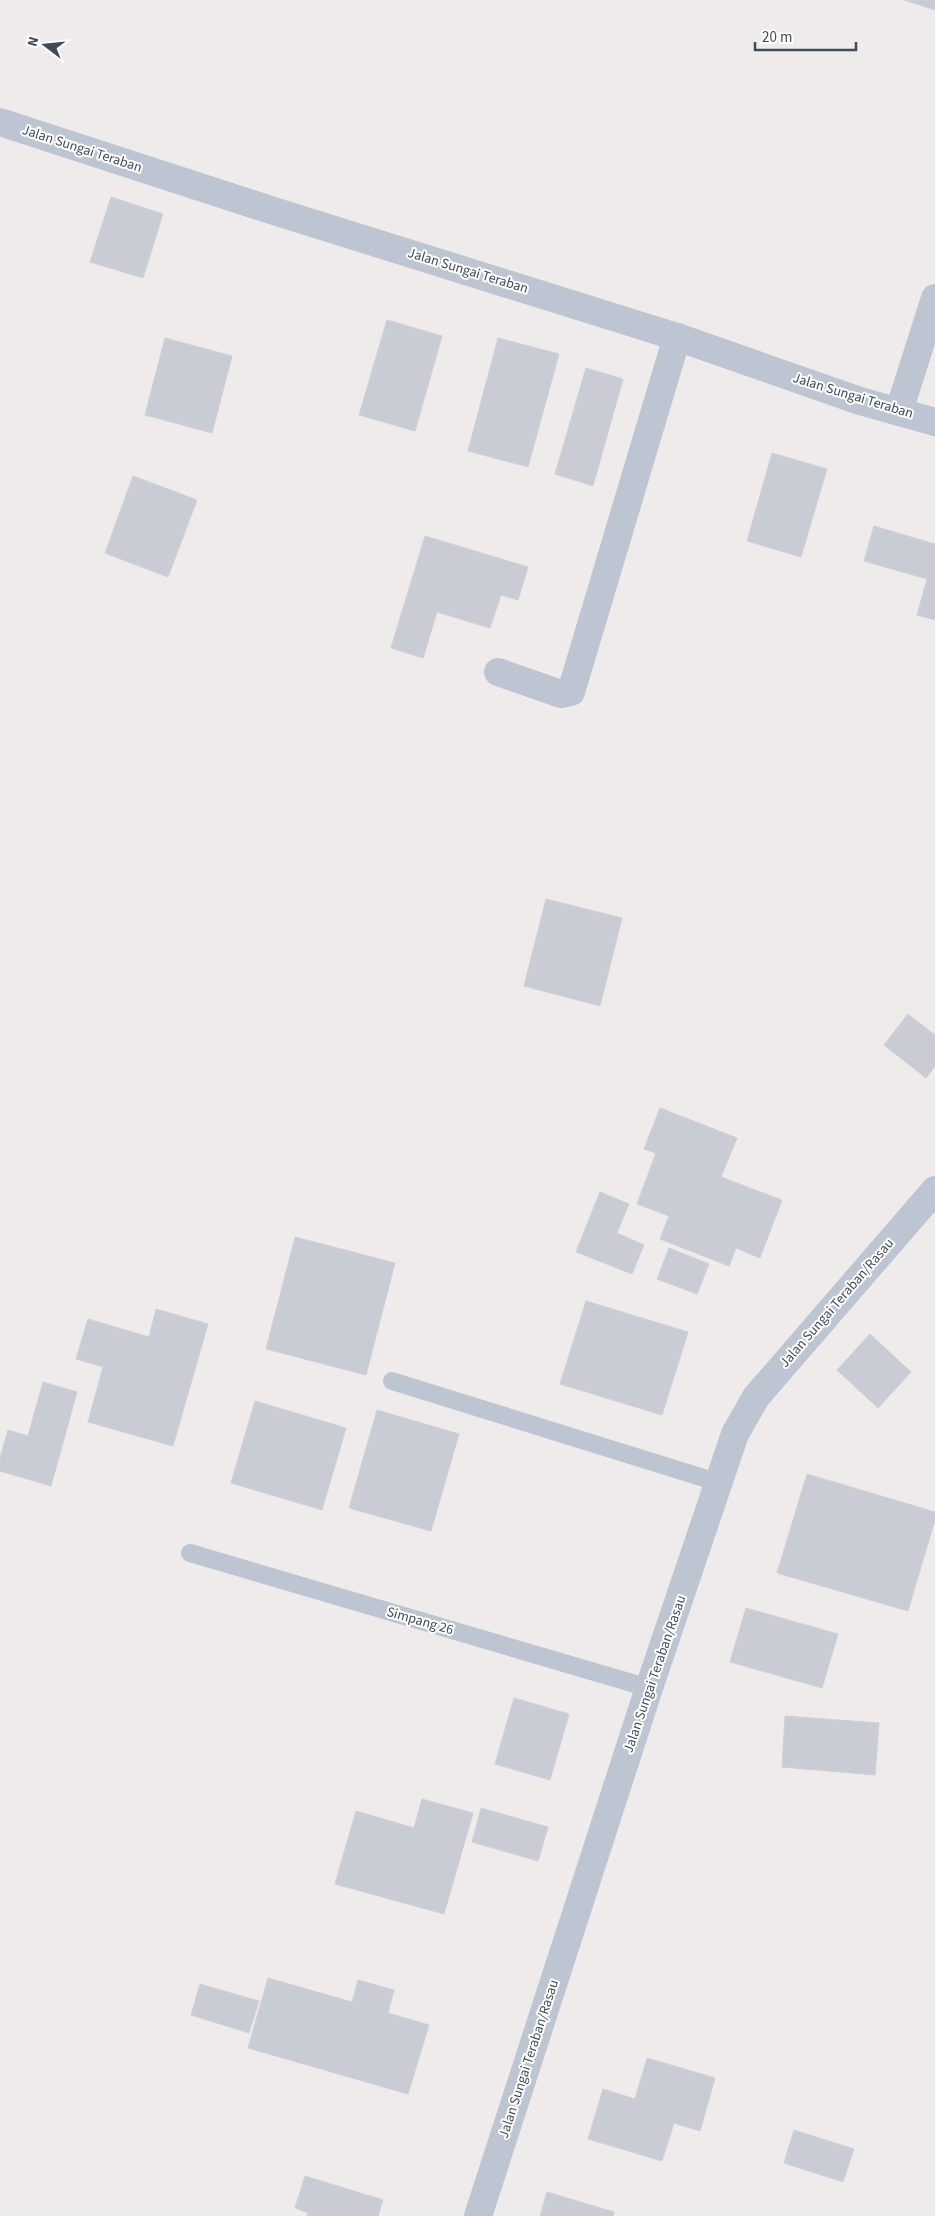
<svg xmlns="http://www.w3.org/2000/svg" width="935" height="2216" font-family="'Source Sans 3',sans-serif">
<rect width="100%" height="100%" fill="#efebeb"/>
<g fill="#c9ccd4" stroke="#ced0d8">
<polygon points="904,0 935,0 935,10"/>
<polygon points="111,197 163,214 143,278 90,262"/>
<polygon points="387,320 442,336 415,431 359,415"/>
<polygon points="165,338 232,356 212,433 145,415"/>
<polygon points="498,338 559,354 528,467 468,451"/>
<polygon points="586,368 623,379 593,486 555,474"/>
<polygon points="772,453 827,469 801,557 747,541"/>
<polygon points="133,476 197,500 168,577 105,553"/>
<polygon points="874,526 935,544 935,620 917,615 927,579 864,561"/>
<polygon points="425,536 528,567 518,600 501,595 490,628 437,612 423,658 391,648"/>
<polygon points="546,899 622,918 600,1006 524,986"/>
<polygon points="908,1014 935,1035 935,1066 926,1078 884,1045"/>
<polygon points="660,1108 737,1138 721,1177 782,1200 760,1258 736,1248 729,1266 660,1239 669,1216 637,1204 656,1153 644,1149"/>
<polygon points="600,1192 629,1204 617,1233 644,1245 632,1274 576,1252"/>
<polygon points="295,1237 395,1263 366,1375 266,1349"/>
<polygon points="669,1248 709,1264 697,1294 657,1279"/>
<polygon points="586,1301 688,1332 662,1415 560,1384"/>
<polygon points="156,1309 208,1324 173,1446 88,1422 103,1367 76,1359 88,1319 149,1337"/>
<polygon points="870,1334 911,1372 878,1408 837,1370"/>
<polygon points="43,1382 77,1392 51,1486 0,1471 0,1458 8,1430 28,1436"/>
<polygon points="255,1401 346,1428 322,1510 231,1483"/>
<polygon points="377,1410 459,1434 431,1531 349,1508"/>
<polygon points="807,1474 935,1512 935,1520 908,1611 777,1573"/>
<polygon points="746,1608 838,1634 822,1688 730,1662"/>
<polygon points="514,1698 569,1714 550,1780 495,1764"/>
<polygon points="785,1716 879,1723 875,1775 782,1767"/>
<polygon points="422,1799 473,1813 444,1914 335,1884 356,1811 414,1828"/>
<polygon points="481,1808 548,1827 538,1861 472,1842"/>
<polygon points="268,1978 352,2002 358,1980 394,1990 388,2013 429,2025 408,2094 248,2048"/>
<polygon points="200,1984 259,2001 249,2033 191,2015"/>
<polygon points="647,2058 715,2078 700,2131 674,2123 662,2161 588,2139 603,2089 635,2099"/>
<polygon points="794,2130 854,2149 843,2182 784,2163"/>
<polygon points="305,2176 383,2200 378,2216 307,2216 308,2213 295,2208"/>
<polygon points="547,2192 614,2212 613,2216 540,2216"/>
</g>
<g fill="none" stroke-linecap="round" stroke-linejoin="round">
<g stroke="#bdc5d2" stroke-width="18">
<polyline points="392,1381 720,1483"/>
<polyline points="190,1553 649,1688"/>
</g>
<g stroke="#bdc5d2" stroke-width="28">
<polyline points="0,122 277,212 677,337 860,401 935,422"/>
<polyline points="899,411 935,298"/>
<polyline points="498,672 561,694 571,692 677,337"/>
<polyline points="478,2216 649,1688 735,1434 756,1397 935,1190"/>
</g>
</g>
<g text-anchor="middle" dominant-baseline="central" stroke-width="4" stroke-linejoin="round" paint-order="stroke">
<g font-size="14" fill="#424b5a" stroke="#fff">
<text transform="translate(82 149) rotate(18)">Jalan Sungai Teraban</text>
<text transform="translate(468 271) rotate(17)">Jalan Sungai Teraban</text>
<text transform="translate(853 396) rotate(17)">Jalan Sungai Teraban</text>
<text transform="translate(837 1303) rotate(-49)">Jalan Sungai Teraban/Rasau</text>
<text transform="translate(420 1621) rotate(16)">Simpang 26</text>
<text transform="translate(655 1674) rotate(-71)">Jalan Sungai Teraban/Rasau</text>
<text transform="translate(529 2059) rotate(-72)">Jalan Sungai Teraban/Rasau</text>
</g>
</g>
<g transform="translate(45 45) rotate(286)" stroke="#ffffff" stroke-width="4" paint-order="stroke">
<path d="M0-4L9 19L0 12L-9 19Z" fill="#424b5a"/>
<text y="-8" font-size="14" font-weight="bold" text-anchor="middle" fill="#424b5a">N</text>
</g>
<path d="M755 42v8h101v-8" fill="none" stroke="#424b5a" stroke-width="2.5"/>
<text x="762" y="42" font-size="15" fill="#424b5a" stroke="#ffffff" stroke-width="4" paint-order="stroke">20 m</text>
</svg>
